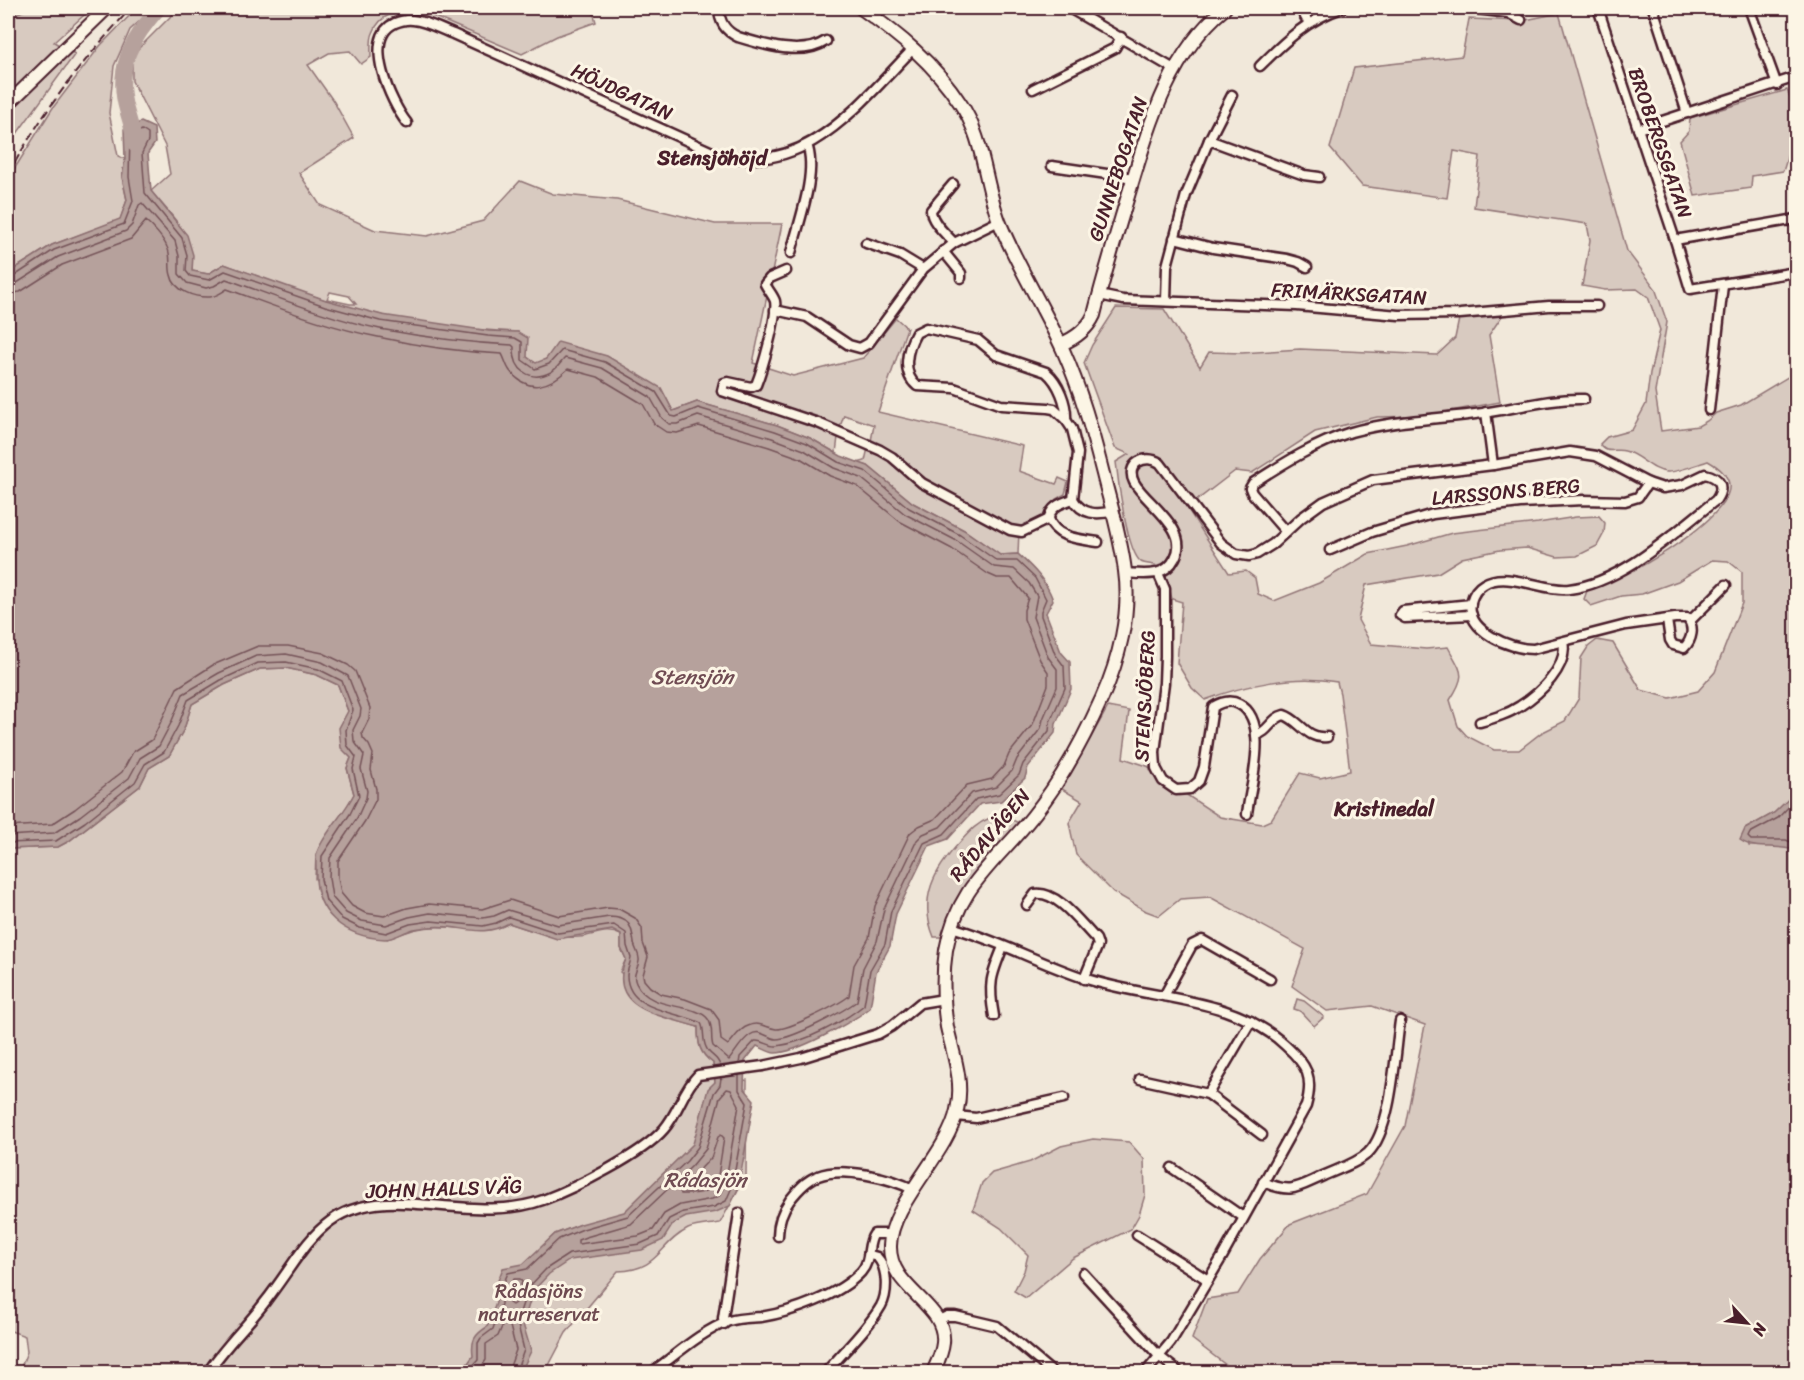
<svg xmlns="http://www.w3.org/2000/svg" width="1804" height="1380" font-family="Sriracha,sans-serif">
<rect width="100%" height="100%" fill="#f1e8da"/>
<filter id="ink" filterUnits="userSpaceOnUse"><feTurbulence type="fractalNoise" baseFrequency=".0167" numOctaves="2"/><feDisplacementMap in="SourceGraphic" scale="12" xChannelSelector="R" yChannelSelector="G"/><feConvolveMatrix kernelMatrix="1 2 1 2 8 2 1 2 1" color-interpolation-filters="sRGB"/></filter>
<g filter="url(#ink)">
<g fill="#d8cac0" stroke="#917476" stroke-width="1.5" fill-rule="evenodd">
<polygon points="30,8 92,8 54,42 75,54 8,146 8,17"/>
<polygon points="137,8 154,8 130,30 114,66 109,113 118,156 125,159 122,177 127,200 120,220 52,245 8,273 8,179 52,109 100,46"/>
<path d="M179 8H493L507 14 520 8H592L596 22 557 36 522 54 418 10C400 10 380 13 373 33 370 39 371 50 371 57L361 64 350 51 329 53 308 65 334 102 354 138 299 173 320 205 375 230 427 236 483 221 520 181 553 194 617 200 715 224H782L753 363 793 376 863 358 896 318 907 328 878 412 1023 446 1019 471 1056 484 1059 478 1068 482 1065 494 1056 499 1043 516 1019 530 1018 554 1000 555 964 530 913 503 868 466 857 463 865 461 868 448 838 437 836 453 810 438 777 425 697 402 673 411 661 388 546 359 536 364 527 357 518 332C473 330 425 325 381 315 327 303 275 283 224 264L208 274 192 271C194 233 173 218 151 191L170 174 165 146 132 81V55ZM330 292 349 296 356 304H350L327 299ZM844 415 874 425 871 441 839 430Z"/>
<path d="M1559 13 1627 251 1655 288 1667 322 1655 392 1661 431 1698 426 1707 421 1716 413 1741 405 1796 372V792L1774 813 1745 829 1749 846H1785L1796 851V1372H1235L1192 1339 1207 1299 1238 1294 1260 1259 1290 1224 1367 1194 1405 1126 1425 1025 1372 1006 1327 1011 1292 986 1305 949 1210 897 1180 899 1159 916 1146 911 1113 892 1076 855 1069 823 1082 801 1062 789 1108 707 1129 711 1123 758 1147 766 1161 773 1164 780 1220 817 1262 824 1271 820 1300 773 1320 778 1350 771 1340 694 1337 682C1295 674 1244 685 1205 700L1192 688 1177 663 1182 602 1172 599 1167 578 1155 565C1151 564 1145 564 1141 562 1127 552 1118 481 1116 462L1129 454 1115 448 1084 363 1092 345 1116 308 1164 309 1200 367 1209 352 1242 353 1300 349 1437 355 1455 338 1459 319 1504 313 1489 335 1500 402 1423 416 1377 417 1315 432 1252 473 1235 471 1187 508 1229 573 1246 571 1255 578 1258 594 1274 601 1319 583 1368 554 1407 546 1452 533 1538 523 1576 517 1599 516 1605 523 1604 533 1597 546 1577 556 1557 557 1527 548 1500 550 1462 558 1438 573 1366 585 1358 620 1371 644 1426 649 1448 647C1462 673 1467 674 1450 700L1458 726 1467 736 1494 750H1519L1541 733 1565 721 1579 698 1581 658 1588 647 1597 640 1613 643 1641 690 1670 698 1698 691 1715 672 1742 603V572L1728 561 1712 560 1678 581 1642 594 1621 596 1591 606 1584 599 1588 588C1599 584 1609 581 1619 577 1645 567 1733 515 1729 484 1727 473 1717 466 1708 461 1698 464 1676 473 1667 472 1652 471 1640 455 1625 451 1615 448 1606 455 1600 444L1607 437 1632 430 1646 404 1650 373 1660 330 1648 297 1637 289 1605 290 1582 286 1590 240 1587 224 1474 207 1480 156 1454 151 1447 198 1362 186 1330 148 1354 68 1462 56 1469 19 1521 21Z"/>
<path d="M1787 90C1797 112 1799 119 1791 142 1788 152 1787 161 1783 171L1752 176 1751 188 1695 196 1680 141 1689 131 1690 118Z"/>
<path d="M286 668 317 675 338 685 348 711 351 758 347 768 354 794 345 810 316 854 315 879 387 939C402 934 416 927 432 927 457 925 487 936 509 923 532 931 555 939 579 937 595 936 605 927 621 935V948L626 959 620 972 678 1021 698 1027C698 1044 699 1053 713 1063L715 1083 747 1080 746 1175 720 1223C710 1225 697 1225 688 1229 658 1244 660 1270 618 1271L566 1333 546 1371 549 1372H19L27 1352 25 1336 8 1330V849L58 847 69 841 140 786 149 768 169 756 184 729 192 704 224 685 260 669ZM582 1224 524 1265 555 1234Z"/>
<path d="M990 818 1010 819 1019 823C985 861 957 887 942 937H934C918 898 934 870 961 841 970 831 977 823 990 818Z"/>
<polygon points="1297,999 1304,1001 1324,1017 1314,1026 1300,1011 1294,1009"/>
<polygon points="1093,1139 1129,1142 1144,1159 1145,1195 1139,1215 1131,1229 1073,1258 1026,1298 1014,1291 1024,1271 1028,1255 1001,1228 973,1210 982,1183 992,1173 1030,1162 1061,1146"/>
</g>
<g fill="#b6a19c" stroke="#8b6d6f" stroke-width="1.5">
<path d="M141 122 154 128 155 143 148 153 151 191 187 235 193 255 192 271 208 274 224 264 326 300 382 315 489 331 518 332 528 338 527 357 536 363 546 359 558 342 607 356 661 388 673 411 697 402 777 425 810 438 841 456 868 466 913 503 964 530 1000 555 1018 554C1033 568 1046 580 1053 600L1046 613 1061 652 1070 662 1071 689 1056 724 1055 733 1028 767 1025 778 1001 801 980 804 948 839 929 846 896 914 890 946 876 972 870 1008C852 1022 797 1053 775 1053 770 1053 762 1048 757 1046L745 1061 744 1088 754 1100 738 1189 730 1206 716 1212 686 1217 673 1224 663 1240 642 1250 570 1260 549 1274 533 1291 523 1324 531 1351 521 1372H415L440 1367 466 1366 473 1356C471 1341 474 1335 487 1327L496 1303 495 1288 503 1268 523 1264 555 1234 581 1224 624 1212 693 1144 708 1089 715 1082 713 1063C699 1053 698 1044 698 1027 663 1016 605 1010 626 959L621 948V935L612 930 557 939 509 923C480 940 459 923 429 927 423 928 416 928 411 930 402 933 393 939 385 939 344 937 314 913 316 871 316 865 315 857 317 852 325 832 344 814 354 794L347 768 351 758 341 748 339 728 348 711 338 685 317 675 286 668 260 669 224 685 192 704 184 729 169 756 149 768 140 786 69 841 58 847 8 849V273L52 245 120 219 127 200 122 177 125 159 124 129Z"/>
<path d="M1796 792V851C1777 843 1757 852 1740 840L1745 829 1774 813Z"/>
</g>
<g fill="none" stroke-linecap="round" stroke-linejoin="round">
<g stroke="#755358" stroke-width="1.5">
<path d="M8 278 13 277 54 250 124 224 133 201 129 177 130 136 142 130 148 134V141L142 153 145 193 182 238 187 255 186 271 190 276 209 280 225 271 325 306 380 321 488 336 515 338 522 342V360L535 369 549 364 562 350 605 362 656 392 671 416 676 417 698 408 775 431 807 443 838 462 865 471 909 508 960 535 997 561H1017L1035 578 1046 599 1041 611V616L1055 654 1064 666 1065 688 1050 722 1049 731 1023 764 1019 775 999 794 976 799 944 834 924 843 891 911 885 944 870 970 864 1005C843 1022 804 1043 777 1046 770 1047 763 1040 755 1041L740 1057 739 1064"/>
<path d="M8 285 17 283 58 257 126 231 132 225 139 205 142 203 175 241 179 256V274L187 283 206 288 214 286 226 279C277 297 327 318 380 329 423 337 468 343 512 345L514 347C513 370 530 383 551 372 557 369 560 363 565 358L602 368 650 397 662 418 669 424H677L698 416 772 438 804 450 834 468 861 478 905 514 957 541 994 567 1014 569 1029 583 1037 596 1033 617 1048 657 1057 669V687L1043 719 1041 728 1017 759 1012 771 996 787 972 793 940 827 923 834 917 840 884 909 877 941 863 968 857 1001C844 1011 793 1039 776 1039 767 1038 760 1028 750 1035 741 1041 735 1053 729 1060L713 1046C710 1038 714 1027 708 1019 696 1002 649 1012 636 983 632 975 638 969 639 961 640 954 635 950 634 943 632 927 630 917 609 917L558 925 508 910 494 916 483 918 430 913 409 917 386 925 362 921 346 913 332 897 329 878 330 858 357 818 366 798 367 791 361 769 364 755 354 741 353 730 360 716 361 709 348 676 322 662 286 654 256 656 219 673 183 694 171 723 159 746 140 758 129 778 80 816 54 833 8 836"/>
<path d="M8 294 20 292 62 265 131 239 146 221C153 227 163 238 167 247 172 256 168 266 171 275 174 291 195 298 210 297 217 296 222 292 227 289 277 307 326 327 378 337 418 346 461 352 502 354 505 359 506 366 510 371 529 395 550 386 568 369L598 377 643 404 654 424 666 432 677 433 699 426 769 447 800 458 830 476 857 486 899 521 952 549 988 574 997 578H1011L1028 598 1024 610V619L1040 660 1048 672V685L1033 724 1009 754 1004 766 992 779 967 785 935 819 919 826 910 833 875 906 869 938 854 965 849 996C838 1005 788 1030 776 1029 765 1027 759 1021 748 1026 739 1029 734 1039 728 1045L721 1040 719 1020 711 1009 685 999 661 994 650 987 644 980 643 975 648 957 643 943 642 928 635 918 619 909 608 908 559 916 510 900 482 909 429 904 407 908 384 916 365 913 352 906 341 893 338 877V861L365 821 376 799V789L371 770 373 754 369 745 363 738 362 733 369 719 370 708 355 671 348 665 323 653 288 646H258L213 665 177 688 152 740 133 752 122 772 75 809 52 824 8 827"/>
<polyline points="1796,799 1778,818 1750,833 1748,837 1751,840 1786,840 1796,844"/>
<path d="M8 843 56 841 85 822 135 782 145 764 164 752 178 726 188 700 221 680 258 663 286 662 318 669 342 681 353 710 346 730 347 745 356 757 353 769 359 796 350 814 322 856 321 879 326 901 342 919 360 928 386 933 410 924 431 921 483 926 496 923 509 917 558 933 614 925 626 933 627 946 631 958C630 964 627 970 627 976 628 1012 678 1011 701 1023 705 1030 702 1039 706 1047 709 1056 718 1056 720 1066"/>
<polygon points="727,1089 731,1090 739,1105 725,1185 719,1196 712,1199 680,1205 664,1214 653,1230 638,1236 578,1244 578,1240 586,1237 631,1224 692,1166 706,1149 720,1097"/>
<path d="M721 1135 724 1138 717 1182C711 1194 693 1194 681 1194L680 1190 711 1158 718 1137Z"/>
<polygon points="514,1279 520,1279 522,1282 515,1303 512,1305 509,1303 508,1290"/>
<polyline points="443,1372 468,1371 478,1360 478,1343 481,1338 493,1329 501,1304 501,1289 508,1273 527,1269 559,1239 583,1229 628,1216 687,1161 698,1147 714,1093 720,1085 721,1078"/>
<polyline points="478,1372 486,1360 486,1344 498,1336 504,1322 506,1320 509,1322 516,1350 508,1372"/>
<polyline points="516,1372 524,1350 517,1321 528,1288 546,1269 569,1254 640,1244 658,1236 669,1219 683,1212 714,1207 726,1201 732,1187 747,1103 739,1090 739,1075"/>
</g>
<path stroke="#b6a19c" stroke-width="15" d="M135 145C133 128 129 120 125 104 116 65 134 36 159 8"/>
<defs>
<g id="street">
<path d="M719 8C719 22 725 31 738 37 764 45 802 57 826 41"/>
<polyline points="1069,8 1174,69"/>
<polyline points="1300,8 1308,22"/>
<polyline points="1469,8 1508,13 1521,20"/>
<polyline points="1598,8 1675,240 1690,289 1796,272"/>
<polyline points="1653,8 1687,113"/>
<polyline points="1749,8 1777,85"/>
<path d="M1260 66C1285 41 1308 19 1342 8"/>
<polyline points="1033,89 1115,48 1121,37"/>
<path d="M407 123C391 103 361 38 395 23 400 21 407 19 413 20 426 21 440 29 453 34L712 152C802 183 859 104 914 48"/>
<polyline points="1638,129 1796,77"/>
<polyline points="1209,140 1304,175 1319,177"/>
<polyline points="1052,166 1134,178"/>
<path d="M953 184 931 210C931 222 946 234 954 243"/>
<polyline points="1174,238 1213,248 1287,259 1298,262 1307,267"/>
<polyline points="1675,240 1796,219"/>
<polyline points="866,243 900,255 923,269"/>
<polyline points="943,251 961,273 961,278"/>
<path d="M791 253C798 224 818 173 807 145"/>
<path d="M786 271 770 278 765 284C768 290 773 295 775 301 778 316 762 370 756 385L751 387 728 382 724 383 722 391 818 423 880 450 892 457 922 483 1010 530 1022 532 1049 519"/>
<polyline points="1099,295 1123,300 1297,306 1399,315 1460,314 1549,306 1597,306"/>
<polyline points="1166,301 1167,266 1186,195 1209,140 1232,95"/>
<polyline points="775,310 807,317 849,345 860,348 869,343 923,269 954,243 999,221"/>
<path d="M926 328 978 340 996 355 1046 372C1059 383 1067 404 1066 420L1054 409 1048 408 1001 405 954 388 917 386C901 373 907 349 916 333Z"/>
<polyline points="1709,410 1723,285"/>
<polyline points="1486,412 1493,465"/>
<polyline points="1066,420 1072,429 1078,453 1073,499"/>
<path d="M1286 532 1252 493 1250 488 1253 483C1284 463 1316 443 1351 432 1393 420 1440 419 1483 413 1517 408 1550 398 1584 399"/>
<path d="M1098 542C1081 539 1056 539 1049 519 1050 506 1062 503 1073 499 1082 515 1097 515 1114 511"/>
<polyline points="1330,550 1372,532 1433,514 1520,503 1584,500 1625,501 1638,497 1648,483"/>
<path d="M1126 573C1144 574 1165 578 1175 558 1191 529 1145 503 1134 482 1125 464 1145 453 1160 463L1221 543 1236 554 1249 556 1257 554 1273 544 1301 518 1323 502 1373 480 1493 465 1570 452 1596 456 1648 483 1663 488 1682 485 1705 474C1720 477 1725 487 1716 500 1675 532 1622 583 1569 589 1544 592 1507 570 1484 584 1477 588 1473 594 1471 602 1465 631 1510 649 1533 649L1626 625 1675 618H1687C1695 627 1692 640 1684 648L1673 645 1670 640 1667 620"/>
<path d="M1158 573 1165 589V656L1164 683 1155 752 1156 768 1163 781 1176 790 1190 789 1199 781 1204 767 1213 707C1221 702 1230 699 1239 704 1271 721 1250 786 1247 814"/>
<polyline points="1471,604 1403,611 1400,615 1405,618 1472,615"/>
<polyline points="1690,621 1726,585"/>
<path d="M1480 722C1494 718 1508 714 1520 706 1539 694 1569 667 1563 642"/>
<path d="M1256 735C1269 732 1271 718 1284 715 1300 720 1307 740 1327 737"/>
<path d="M1027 905 1035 894C1057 890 1081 924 1096 939L1098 945 1084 979"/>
<path d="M951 927C997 940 1039 963 1084 978 1151 1001 1231 994 1286 1046 1307 1065 1314 1077 1306 1106L1222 1257 1171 1342 1146 1372"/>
<polyline points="1164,996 1192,945 1202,940 1270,979"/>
<path d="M994 1016C988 984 991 976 1003 947"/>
<polyline points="1251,1021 1208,1094 1262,1135"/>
<polyline points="1140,1079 1208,1094"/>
<polyline points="956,1116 976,1118 1064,1098"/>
<polyline points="1172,1168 1243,1217"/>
<path d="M1263 1182C1292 1194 1296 1188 1323 1176 1338 1169 1356 1164 1368 1153 1392 1130 1395 1054 1400 1021"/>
<polyline points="1137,1235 1208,1280"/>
<path d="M778 1236C778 1223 782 1211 790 1200 797 1191 806 1180 818 1176 842 1166 892 1178 914 1190"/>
<polyline points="1083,1273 1160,1357 1179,1372"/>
<polyline points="939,1320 947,1316 955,1316 997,1326 1052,1372"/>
<polyline points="724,1324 723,1318 739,1213"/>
<path d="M208 1372C224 1347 247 1326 265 1302 308 1247 320 1200 403 1203 449 1205 499 1216 543 1200 575 1188 643 1154 664 1129 678 1113 683 1090 698 1075L763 1066 801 1058 878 1034 892 1026 920 1003 944 999"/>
<path d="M652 1372C676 1355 700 1332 729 1321 739 1318 750 1318 761 1317 792 1312 840 1295 861 1272 872 1260 866 1245 874 1234H891"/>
<path d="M826 1372C844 1351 867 1330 881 1306 888 1293 888 1268 877 1257L870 1255"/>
</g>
<g id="secondary">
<path d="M861 8C899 35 934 63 960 103 985 139 984 186 1001 226 1019 269 1044 308 1063 350 1081 390 1092 431 1103 474 1111 506 1121 538 1125 571 1131 613 1119 660 1102 698 1084 738 1059 784 1032 817 994 864 957 887 946 950 942 976 943 1001 947 1027 953 1054 964 1081 957 1110 948 1154 890 1204 890 1246 889 1290 947 1303 943 1343 942 1354 937 1363 933 1372"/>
<polyline points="8,104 107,8"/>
<path d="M1061 344C1076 338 1087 330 1094 315 1104 275 1116 236 1128 196 1149 127 1168 55 1225 8"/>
</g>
</defs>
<use href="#street" stroke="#4a1f2b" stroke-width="13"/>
<use href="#secondary" stroke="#4a1f2b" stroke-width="16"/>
<use href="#street" stroke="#fcf5e5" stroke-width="8"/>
<use href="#secondary" stroke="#fcf5e5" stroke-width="12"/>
<path stroke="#4a1f2b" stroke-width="2" stroke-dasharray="9 4.5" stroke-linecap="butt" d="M8 175C41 113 84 59 131 8"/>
</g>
</g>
<g text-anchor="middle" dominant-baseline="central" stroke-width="6" stroke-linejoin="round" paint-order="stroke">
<g font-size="20" fill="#4a1f2b" stroke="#fcf5e5">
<text transform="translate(622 92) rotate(25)">HÖJDGATAN</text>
<text transform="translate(1660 143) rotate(71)">BROBERGSGATAN</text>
<text transform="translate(1118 169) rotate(-72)">GUNNEBOGATAN</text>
<text transform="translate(1349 294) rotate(3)">FRIMÄRKSGATAN</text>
<text transform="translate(1506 492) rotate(-5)">LARSSONS BERG</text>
<text transform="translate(1145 696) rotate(-87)">STENSJÖBERG</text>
<text transform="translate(990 835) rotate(-50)">RÅDAVÄGEN</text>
<text transform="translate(444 1189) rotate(-2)">JOHN HALLS VÄG</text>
</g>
<g font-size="20" fill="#6e4a50" stroke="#fcf5e5">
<text x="539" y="1291">Rådasjöns<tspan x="539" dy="23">naturreservat</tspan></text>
</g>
<g font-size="21" font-weight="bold" fill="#4a1f2b" stroke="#fcf5e5">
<text x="712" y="158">Stensjöhöjd</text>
<text x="1384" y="809">Kristinedal</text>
</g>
<g font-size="21" font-style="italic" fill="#704c53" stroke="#fcf5e5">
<text x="692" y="677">Stensjön</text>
<text x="705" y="1180">Rådasjön</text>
</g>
</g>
<rect width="1804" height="1380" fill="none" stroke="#fcf5e5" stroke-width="30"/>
<rect x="15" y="15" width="1774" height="1350" fill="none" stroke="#4a1f2b" stroke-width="2" filter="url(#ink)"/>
<g transform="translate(1747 1323) rotate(117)" stroke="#fcf5e5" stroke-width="4.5" paint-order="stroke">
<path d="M0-4.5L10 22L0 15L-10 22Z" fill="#4a1f2b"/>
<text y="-9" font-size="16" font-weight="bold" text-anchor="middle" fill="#4a1f2b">N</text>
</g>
</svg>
